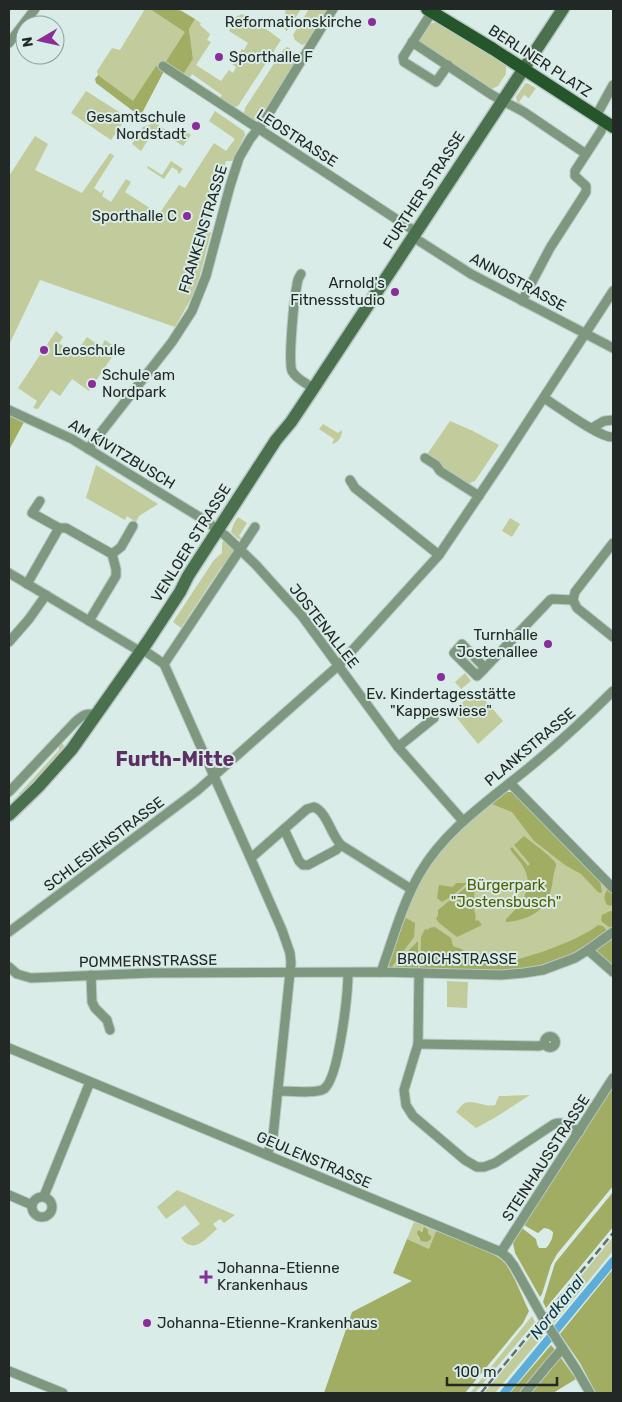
<svg xmlns="http://www.w3.org/2000/svg" width="622" height="1402" font-family="Rubik,sans-serif">
<rect width="100%" height="100%" fill="#d9ece7"/>
<g fill="#c1cb9b">
<polygon points="145,9 150,9 186,32 161,69 156,67 133,102 98,75 97,71 112,48 120,50"/>
<polygon points="286,9 301,9 287,31 283,28"/>
<polygon points="309,9 328,9 307,43 302,45 295,40 293,35"/>
<path d="M242 14 251 18 281 40 238 106C231 109 225 104 218 101L222 95 192 74 189 79 183 75 193 59 189 29 195 19 201 23 200 25 210 34 207 40 211 42 196 65 221 81 229 70 233 73 236 67 232 64 242 49 244 50 248 43 229 31 231 27 224 22Z"/>
<polygon points="432,23 437,23 506,64 506,74 498,86 490,90 418,42 427,26"/>
<polygon points="287,47 289,48 296,54 296,60 263,116 258,120 252,120 244,114 245,108 283,50"/>
<polygon points="527,83 536,88 529,98 524,95 519,102 524,106 523,107 517,102 516,97 525,84"/>
<polygon points="86,91 127,117 111,140 71,113"/>
<polygon points="215,111 244,131 245,135 232,161 226,161 205,233 211,232 199,279 192,297 175,327 40,280 9,345 9,176 35,136 48,144 35,170 82,193 110,153 114,156 94,188 101,193 103,190 104,191 102,196 111,202 126,179 131,182 125,192 159,214 179,185 185,188 214,143 226,151 235,139 209,121"/>
<polygon points="155,123 179,138 185,131 191,135 183,146 160,131 151,135 141,151 132,144 143,127"/>
<polygon points="171,161 183,169 179,174 178,173 178,171 172,167 164,179 147,168 148,166 162,175"/>
<polygon points="56,331 63,337 59,343 75,354 87,337 101,347 105,340 112,345 111,347 113,349 115,346 118,348 89,391 72,379 60,396 51,390 38,409 33,408 37,401 18,388"/>
<polygon points="450,421 473,431 499,445 475,481 470,483 468,486 426,456"/>
<path d="M323 424 338 433 342 430C342 437 339 442 332 444L334 439 319 429Z"/>
<polygon points="96,465 158,504 139,516 136,522 127,516 125,520 86,498"/>
<polygon points="238,517 247,523 239,536 243,539 243,541 237,538 231,532 234,523"/>
<polygon points="510,518 520,524 512,537 502,531"/>
<polygon points="224,540 227,541 235,548 235,552 225,568 222,566 181,628 173,622 214,560 222,553 222,543"/>
<polygon points="465,673 471,681 461,689 455,682"/>
<polygon points="474,692 482,701 484,699 503,721 478,744 452,712"/>
<polygon points="61,741 64,746 47,767 21,794 19,794 59,750 59,743"/>
<path d="M507 792 613 891V928L542 967 392 969 389 966V963C405 915 419 870 456 834 472 818 490 805 507 792Z"/>
<polygon points="447,981 468,982 467,1008 447,1007"/>
<path d="M530 1095 496 1117 476 1128 456 1112C459 1109 462 1104 465 1103 473 1099 486 1108 495 1105L499 1096Z"/>
<path d="M177 1190 235 1215 224 1223 220 1219 213 1224 217 1229C205 1239 194 1255 181 1238L200 1224 185 1205 166 1219 157 1207Z"/>
<polygon points="414,1222 424,1226 421,1232 417,1234 419,1239 428,1234 426,1227 436,1231 429,1249 407,1239"/>
<polygon points="613,1237 613,1251 554,1323 550,1314"/>
<polygon points="532,1316 535,1322 475,1393 470,1393"/>
<polygon points="538,1328 544,1335 495,1393 484,1393"/>
</g>
<g fill="#a0ad62">
<polygon points="150,9 177,9 180,11 180,10 195,19 189,29 193,59 183,75 165,63 185,32"/>
<polygon points="156,66 164,71 141,115 133,111 96,83 95,79 98,75 133,101"/>
<polygon points="9,415 24,422 9,450"/>
<polygon points="507,792 516,792 600,881 602,892 600,893 598,892 581,874 565,865 534,841 512,812 492,804"/>
<path d="M524 836C530 841 555 859 556 864 556 868 553 875 553 879 552 886 551 892 548 898 542 914 522 921 506 922V919C520 906 535 889 524 868 521 862 514 855 510 849L512 847 528 866 530 864 514 845Z"/>
<path d="M470 879H471C462 888 453 896 442 902L437 898 439 885 453 887 456 883H465Z"/>
<polygon points="471,883 473,883 475,887 473,906 476,917 475,919 476,921 478,920 482,925 457,937 438,922 436,918 438,916 438,910"/>
<path d="M609 887 613 891V905H611V906L607 905C603 898 604 894 609 887Z"/>
<polygon points="610,911 613,911 613,928 612,929 602,922 601,920 602,915"/>
<polygon points="404,917 415,923 414,937 391,968 389,966 389,963"/>
<path d="M598 925 603 926 608 932C593 943 579 953 562 960 523 977 462 971 420 971L421 937 425 929 428 930 429 928 435 927 451 938 453 946C457 948 460 948 463 950 473 958 473 961 486 963 511 966 579 941 598 925Z"/>
<polygon points="613,936 613,970 594,951"/>
<polygon points="418,941 418,971 395,969 401,958"/>
<path d="M613 1086V1186L557 1254 551 1265 542 1294 540 1297 515 1253 513 1243 522 1228 536 1239 537 1244 539 1248H546C550 1244 553 1238 553 1232L549 1229 544 1228 538 1233 536 1232 524 1225Z"/>
<polygon points="613,1192 613,1227 546,1308 543,1302 555,1263"/>
<polygon points="424,1226 428,1230 428,1234 431,1236 431,1239 427,1242 421,1241 417,1234 418,1230 422,1232"/>
<path d="M436 1231C452 1237 494 1251 504 1262 514 1274 522 1297 529 1311L523 1323 465 1393H324L352 1312 412 1281 393 1273 407 1239 429 1249Z"/>
<polygon points="613,1269 613,1393 596,1393 580,1363 560,1334"/>
<polygon points="551,1345 556,1351 522,1393 510,1393"/>
<polygon points="557,1358 561,1358 576,1379 553,1393 527,1393"/>
</g>
<g fill="none" stroke-linecap="round" stroke-linejoin="round">
<polyline stroke="#5dadd8" stroke-width="8" points="504,1393 613,1261"/>
<defs>
<g id="minor">
<polyline points="432,12 403,57 404,62 436,82 448,65"/>
<polyline points="412,42 492,95 524,112 586,154"/>
<polyline points="9,43 35,9"/>
<polyline points="163,66 416,232"/>
<polyline points="596,116 613,85"/>
<polyline points="413,237 471,274 613,348"/>
<path d="M301 274C299 277 297 281 297 285 294 298 288 361 292 371 296 379 306 383 313 388"/>
<polyline points="522,301 550,248 586,192 586,186 575,176 575,171 601,131 605,122"/>
<path d="M544 398C557 406 601 439 613 437"/>
<polyline points="9,410 72,439 206,521 226,536 256,565 302,616 398,747 463,821"/>
<polyline points="592,428 604,421 613,420"/>
<polyline points="88,449 172,342 192,311 206,276 230,186 239,158 250,139 265,120 333,9"/>
<polyline points="425,458 436,465 440,471 479,496"/>
<polyline points="350,480 355,488 439,555"/>
<polyline points="40,501 32,513 59,528 66,528 112,554 116,569 116,576 89,621"/>
<polyline points="112,554 121,547 133,526"/>
<polyline points="9,573 141,652"/>
<polyline points="27,584 59,528"/>
<polyline points="573,600 575,592 613,543"/>
<polyline points="573,600 577,608 613,637"/>
<polyline points="9,642 29,619 46,595"/>
<polyline points="142,649 164,664 254,866 282,930 290,953 291,963 273,1137 267,1155"/>
<polyline points="164,664 255,527"/>
<polyline points="485,668 462,644 454,653 477,676 485,668 550,600 552,599 573,600"/>
<polyline points="398,747 434,718"/>
<polyline points="510,783 613,888"/>
<path d="M9 792 75 722C82 716 86 712 96 715"/>
<polyline points="284,829 299,861 303,865 308,865 336,850 341,845"/>
<path d="M251 858 307 809 314 807C327 812 331 835 341 845L411 889"/>
<polyline points="9,932 198,790 339,665 439,555 501,463 613,291"/>
<polyline points="588,950 613,972"/>
<polyline points="9,967 17,974 31,978 151,973 381,972 501,975 524,973 543,970 575,958 588,950 613,932"/>
<path d="M381 972C393 939 402 904 420 873 445 830 488 801 526 770 557 745 585 719 613 691"/>
<path d="M419 973 418 1044 404 1090 406 1105 413 1116 465 1160 477 1167H484L495 1163 554 1124C564 1121 570 1126 579 1132"/>
<polyline points="91,975 92,1002 95,1008 107,1020 110,1030"/>
<circle cx="550" cy="1042" r="5.5"/>
<polyline points="418,1044 539,1046 545,1044"/>
<polyline points="9,1048 501,1252 508,1258 514,1266 543,1318 576,1369 590,1393"/>
<path d="M278 1091C288 1091 316 1094 324 1089 339 1078 348 993 348 973"/>
<polyline points="9,1195 32,1205"/>
<polyline points="44,1196 90,1082"/>
<circle cx="42" cy="1207" r="10"/>
<polyline points="501,1252 613,1078"/>
<polyline points="9,1371 63,1393"/>
<polyline points="525,1393 548,1365 562,1349"/>
</g>
<polyline id="secondary" points="9,815 38,787 72,749 148,641 180,592 188,576 276,440 291,422 311,392 563,9"/>
<polyline id="primary" points="427,9 493,49 613,127"/>
</defs>
<use href="#minor" stroke="#b8c9c4" stroke-width="11"/>
<use href="#secondary" stroke="#b8c9c4" stroke-width="15"/>
<use href="#primary" stroke="#b8c9c4" stroke-width="15"/>
<use href="#minor" stroke="#7e977f" stroke-width="9"/>
<use href="#secondary" stroke="#4b704e" stroke-width="12"/>
<use href="#primary" stroke="#25552b" stroke-width="12"/>
<polyline stroke="#636f6c" stroke-width="2.5" stroke-dasharray="8 4" stroke-linecap="butt" points="481,1393 613,1233"/>
</g>
<g fill="#892d98" stroke="#d9ece7" stroke-width="2">
<circle cx="372" cy="22" r="5"/>
<circle cx="219" cy="57" r="5"/>
<circle cx="196" cy="126" r="5"/>
<circle cx="187" cy="216" r="5"/>
<circle cx="395" cy="292" r="5"/>
<circle cx="44" cy="350" r="5"/>
<circle cx="92" cy="384" r="5"/>
<circle cx="548" cy="644" r="5"/>
<circle cx="441" cy="677" r="5"/>
<path d="M203.5 1269.5h5v5h5v5h-5v5h-5v-5h-5v-5h5z"/>
<circle cx="147" cy="1323" r="5"/>
</g>
<g text-anchor="middle" dominant-baseline="central" stroke-width="4" stroke-linejoin="round" paint-order="stroke">
<g font-size="15" fill="#212826" stroke="#d9ece7" text-anchor="end">
<text x="362" y="22">Reformationskirche</text>
<text x="229" y="57" text-anchor="start">Sporthalle F</text>
<text x="186" y="117">Gesamtschule<tspan x="186" dy="17">Nordstadt</tspan></text>
<text x="177" y="216">Sporthalle C</text>
<text x="385" y="283">Arnold's<tspan x="385" dy="17">Fitnessstudio</tspan></text>
<text x="54" y="350" text-anchor="start">Leoschule</text>
<text x="102" y="375" text-anchor="start">Schule am<tspan x="102" dy="17">Nordpark</tspan></text>
<text x="538" y="635">Turnhalle<tspan x="538" dy="17">Jostenallee</tspan></text>
<text x="441" y="694" text-anchor="middle">Ev. Kindertagesstätte<tspan x="441" dy="17">"Kappeswiese"</tspan></text>
<text x="217" y="1268" text-anchor="start">Johanna-Etienne<tspan x="217" dy="17">Krankenhaus</tspan></text>
<text x="157" y="1323" text-anchor="start">Johanna-Etienne-Krankenhaus</text>
</g>
<g font-size="15" fill="#212826" stroke="#d9ece7">
<text transform="translate(540 61) rotate(33)">BERLINER PLATZ</text>
<text transform="translate(297 138) rotate(33)">LEOSTRASSE</text>
<text transform="translate(424 190) rotate(-57)">FURTHER STRASSE</text>
<text transform="translate(203 229) rotate(-73)">FRANKENSTRASSE</text>
<text transform="translate(518 282) rotate(28)">ANNOSTRASSE</text>
<text transform="translate(122 454) rotate(31)">AM KIVITZBUSCH</text>
<text transform="translate(191 543) rotate(-58)">VENLOER STRASSE</text>
<text transform="translate(324 626) rotate(52)">JOSTENALLEE</text>
<text transform="translate(530 747) rotate(-40)">PLANKSTRASSE</text>
<text transform="translate(104 844) rotate(-37)">SCHLESIENSTRASSE</text>
<text x="457" y="959">BROICHSTRASSE</text>
<text transform="translate(148 961) rotate(-1)">POMMERNSTRASSE</text>
<text transform="translate(546 1158) rotate(-57)">STEINHAUSSTRASSE</text>
<text transform="translate(314 1160) rotate(23)">GEULENSTRASSE</text>
</g>
<g font-size="15" fill="#535e03" stroke="#d9ece7">
<text x="506" y="885">Bürgerpark<tspan x="506" dy="17">"Jostensbusch"</tspan></text>
</g>
<g font-size="16" font-style="italic" fill="#0f3345" stroke="#d9ece7">
<text transform="translate(557 1307) rotate(-51)">Nordkanal</text>
</g>
<g font-size="20" font-weight="bold" fill="#5d3064" stroke="#d9ece7">
<text x="175" y="759">Furth-Mitte</text>
</g>
</g>
<rect width="622" height="1402" fill="none" stroke="#212826" stroke-width="20"/>
<g transform="translate(40 40) rotate(261)"><circle r="24" fill="#d9ece7" stroke="#8f9e9a"/>
<path d="M0-4L9 19L0 12L-9 19Z" fill="#892d98"/>
<text y="-8" font-size="14" font-weight="bold" text-anchor="middle" fill="#212826">N</text>
</g>
<path d="M447 1377v8h110v-8" fill="none" stroke="#212826" stroke-width="2.5"/>
<text x="454" y="1377" font-size="15" fill="#212826" stroke="#d9ece7" stroke-width="4" paint-order="stroke">100 m</text>
</svg>
